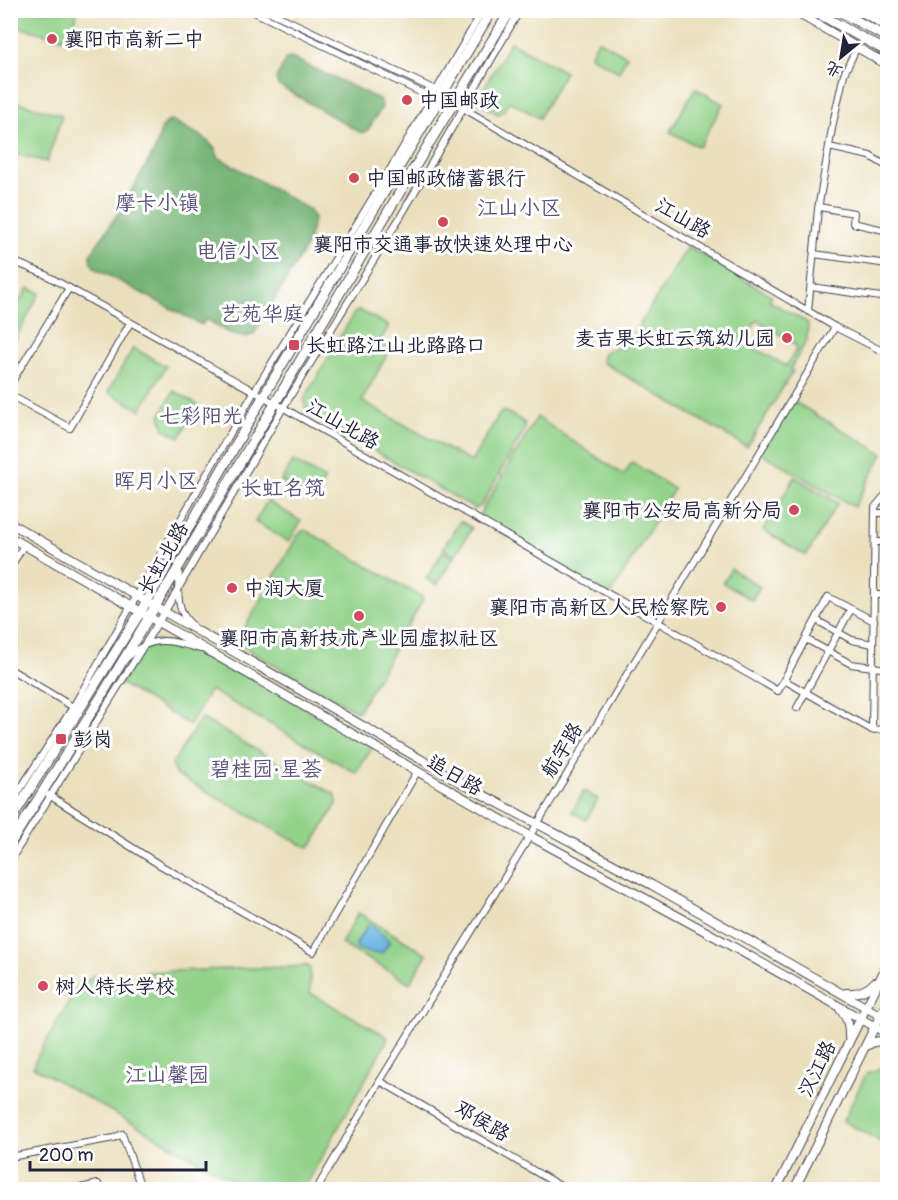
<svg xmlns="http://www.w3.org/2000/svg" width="898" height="1200" font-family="Pangolin,'LXGW WenKai TC',sans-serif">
<rect width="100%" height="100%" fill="#fff"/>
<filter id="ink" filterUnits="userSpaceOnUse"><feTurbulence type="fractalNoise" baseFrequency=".0167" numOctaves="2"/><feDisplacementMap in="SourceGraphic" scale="12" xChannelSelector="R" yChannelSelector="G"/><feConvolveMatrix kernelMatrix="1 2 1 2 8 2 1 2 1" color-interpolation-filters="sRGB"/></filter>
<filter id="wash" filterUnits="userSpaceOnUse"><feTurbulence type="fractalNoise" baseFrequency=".008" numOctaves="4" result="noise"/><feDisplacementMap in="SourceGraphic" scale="24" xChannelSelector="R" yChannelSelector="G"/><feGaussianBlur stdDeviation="1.35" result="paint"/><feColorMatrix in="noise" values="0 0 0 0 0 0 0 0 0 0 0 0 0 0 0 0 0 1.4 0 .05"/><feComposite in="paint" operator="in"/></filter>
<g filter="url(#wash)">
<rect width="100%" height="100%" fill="#ebe0bd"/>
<g fill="#92d289" stroke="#5a7a62" stroke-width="1.5" fill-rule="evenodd">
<polygon points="10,11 77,11 72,41 11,25"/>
<polygon points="598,40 627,56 619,72 590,56"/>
<polygon points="510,42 565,72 539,118 509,101 503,112 498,114 476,102"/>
<polygon points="695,88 723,104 699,147 670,132"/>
<polygon points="10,100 62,115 47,162 11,153"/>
<path d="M688 246 772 296 769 301 808 323 807 340 790 369 793 371 747 447 602 362 604 352 628 344ZM757 320 794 343 797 349 786 366 744 342Z"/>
<polygon points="28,288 40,293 13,344 11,343 11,316"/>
<polygon points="359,310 389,326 379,343 390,349 362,401 471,462 500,413 505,411 524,422 525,429 481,506 475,509 306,411 304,400 354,313"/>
<polygon points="133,348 166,366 141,410 108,392"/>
<polygon points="174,391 198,405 180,437 164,429 160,415"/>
<polygon points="791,400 883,454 854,507 759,452"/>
<polygon points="537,417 624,475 632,462 674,489 610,596 477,519"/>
<polygon points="293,461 325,479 314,499 281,481"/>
<polygon points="795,477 838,503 806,556 763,530"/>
<polygon points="267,501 301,521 289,542 255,522"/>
<polygon points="460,521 472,528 455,556 443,548"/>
<polygon points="302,531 307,531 422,597 423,600 358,712 236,643 298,535"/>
<polygon points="443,551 454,557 437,585 426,579"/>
<polygon points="731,569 760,587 752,600 723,583"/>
<polygon points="158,641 205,651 373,747 356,773 210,690 190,725 121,684 145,644"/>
<polygon points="201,718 336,795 337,804 313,843 309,847 300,844 175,774 172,764"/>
<polygon points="584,791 598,799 586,820 572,812"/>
<polygon points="358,913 427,954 410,983 341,944"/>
<polygon points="308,966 310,968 310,993 383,1034 388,1039 304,1189 248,1189 33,1067 36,1059 78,986 95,975 126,993 146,972"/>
<polygon points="887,1065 888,1139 885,1144 843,1121 866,1074"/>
</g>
<g fill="#75b475" stroke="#4c6b58" stroke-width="1.5">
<polygon points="292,58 381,100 382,107 367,131 361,133 278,85 276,78 286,59"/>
<path d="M173 121C188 130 215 139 218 157L310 210 314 218 308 243 254 334C238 344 220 327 206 319L202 325 96 269 91 263 90 255 119 212 155 150 161 130 167 122Z"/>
</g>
<polygon fill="#6db5e4" stroke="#486c90" stroke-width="1.5" points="368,925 372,926 390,941 382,953 369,953 357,948 356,944"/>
</g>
<g filter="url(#ink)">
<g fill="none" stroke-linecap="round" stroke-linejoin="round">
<defs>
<g id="minor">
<polyline points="250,10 453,108"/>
<polyline points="266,10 444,94 463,108 835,327 888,354"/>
<polyline points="829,147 870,156 888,167"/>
<polyline points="819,207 854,213 853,223 888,231"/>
<polyline points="814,254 888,264"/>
<polyline points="10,260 44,274 275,403 778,691 828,597 874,621"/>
<polyline points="811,287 888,298"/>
<polyline points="808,311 818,209 833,123 844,74 857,47"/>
<polyline points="10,385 69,288"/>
<polyline points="10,395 70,428 130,323"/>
<polyline points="888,492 875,507 872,730 888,729"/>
<polyline points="875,513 888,513"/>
<polyline points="875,542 888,542"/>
<polyline points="10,568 24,545"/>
<path d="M179 568C178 589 175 611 192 625"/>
<polyline points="874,595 888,595"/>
<polyline points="816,620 852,640 873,644"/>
<polyline points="806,639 851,664 888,669"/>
<path d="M127 658C151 634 171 640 200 649"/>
<polyline points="10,669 73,707"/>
<polyline points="784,680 872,730"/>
<polyline points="797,708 851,609"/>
<polyline points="49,795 160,865 313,952 417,772"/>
<polyline points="10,805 73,707 254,392 395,161 483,10"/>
<polyline points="10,861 164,613 283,408 402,214 520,10"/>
<polyline points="380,1081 567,1190"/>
<polyline points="10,1157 114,1138 122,1134 142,1190"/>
<polyline points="72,1190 98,1184"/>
<polyline points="316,1190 380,1081 530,836 835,327"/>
</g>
<g id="major">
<polyline points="792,10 879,60"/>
<polyline points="858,10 888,27"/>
<polyline points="10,523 474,790 652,885 888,1020"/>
<polyline points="10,537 530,836 705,931 888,1034"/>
<path d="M846 993C858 994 867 991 875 982"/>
<path d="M840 1009C848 1018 849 1025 849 1037"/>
<polyline points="866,1046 874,1042 888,1040"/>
<polyline points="776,1190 888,963"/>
<polyline points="794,1190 888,1000"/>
</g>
<g id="highway">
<polyline points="812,10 888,52"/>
<polyline points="837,10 888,38"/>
<polyline points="875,58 888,64"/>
<polyline points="10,821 146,603 263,397 492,10"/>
<path d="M10 844C183 570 339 285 511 10"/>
</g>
</defs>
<use href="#minor" stroke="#403e4e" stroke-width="8"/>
<use href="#major" stroke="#403e4e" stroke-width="10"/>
<use href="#highway" stroke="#403e4e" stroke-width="11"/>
<use href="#minor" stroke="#fff" stroke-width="6"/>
<use href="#major" stroke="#fff" stroke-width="8"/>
<use href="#highway" stroke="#fff" stroke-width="9"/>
</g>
</g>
<g fill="#d1495b" stroke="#fff" stroke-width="2">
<circle cx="52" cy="39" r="6"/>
<circle cx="407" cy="100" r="6"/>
<circle cx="354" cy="178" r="6"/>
<circle cx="443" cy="222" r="6"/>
<circle cx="787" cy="338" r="6"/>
<rect x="288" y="339" width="12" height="12" rx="3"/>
<circle cx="794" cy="510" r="6"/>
<circle cx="232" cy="588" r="6"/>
<circle cx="721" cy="607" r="6"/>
<circle cx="359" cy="616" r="6"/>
<rect x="55" y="733" width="12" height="12" rx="3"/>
<circle cx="43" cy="986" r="6"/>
</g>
<g text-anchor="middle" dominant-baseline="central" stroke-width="6" stroke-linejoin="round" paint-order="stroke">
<g font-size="20" fill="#22223b" stroke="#fff" text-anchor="start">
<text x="64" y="39">襄阳市高新二中</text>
<text x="419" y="100">中国邮政</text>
<text x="366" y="178">中国邮政储蓄银行</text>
<text x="443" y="244" text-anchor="middle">襄阳市交通事故快速处理中心</text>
<text x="775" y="338" text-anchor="end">麦吉果长虹云筑幼儿园</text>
<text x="306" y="345">长虹路江山北路路口</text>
<text x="782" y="510" text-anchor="end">襄阳市公安局高新分局</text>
<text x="244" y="588">中润大厦</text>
<text x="709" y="607" text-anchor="end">襄阳市高新区人民检察院</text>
<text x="359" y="638" text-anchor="middle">襄阳市高新技术产业园虚拟社区</text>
<text x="73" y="739">彭岗</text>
<text x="55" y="986">树人特长学校</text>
</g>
<g font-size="20" fill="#22223b" stroke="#fff">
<text transform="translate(683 218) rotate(30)">江山路</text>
<text transform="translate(343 424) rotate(30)">江山北路</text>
<text transform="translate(163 558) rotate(-60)">长虹北路</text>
<text transform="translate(562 750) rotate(-59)">航宇路</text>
<text transform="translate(455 775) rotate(30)">追日路</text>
<text transform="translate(817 1069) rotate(-64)">汉江路</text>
<text transform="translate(482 1121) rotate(30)">邓侯路</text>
</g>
<g font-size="21" fill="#595078" stroke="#fff">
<text x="157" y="203">摩卡小镇</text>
<text x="519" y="208">江山小区</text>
<text x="238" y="251">电信小区</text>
<text x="262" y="314">艺苑华庭</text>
<text x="201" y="416">七彩阳光</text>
<text x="156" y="481">晖月小区</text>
<text x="283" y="488">长虹名筑</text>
<text x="266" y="769">碧桂园·星荟</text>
<text x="167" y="1075">江山馨园</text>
</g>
</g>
<rect width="898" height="1200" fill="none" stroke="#fff" stroke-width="36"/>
<g transform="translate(841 57) rotate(210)" stroke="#ffffff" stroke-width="4.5" paint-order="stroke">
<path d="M0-4.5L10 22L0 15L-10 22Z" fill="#22223b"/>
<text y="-9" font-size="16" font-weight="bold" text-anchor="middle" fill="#22223b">北</text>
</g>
<path d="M30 1161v9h176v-9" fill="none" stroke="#22223b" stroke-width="3"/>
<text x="39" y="1161" font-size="18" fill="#22223b" stroke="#ffffff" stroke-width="4.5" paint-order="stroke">200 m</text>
</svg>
